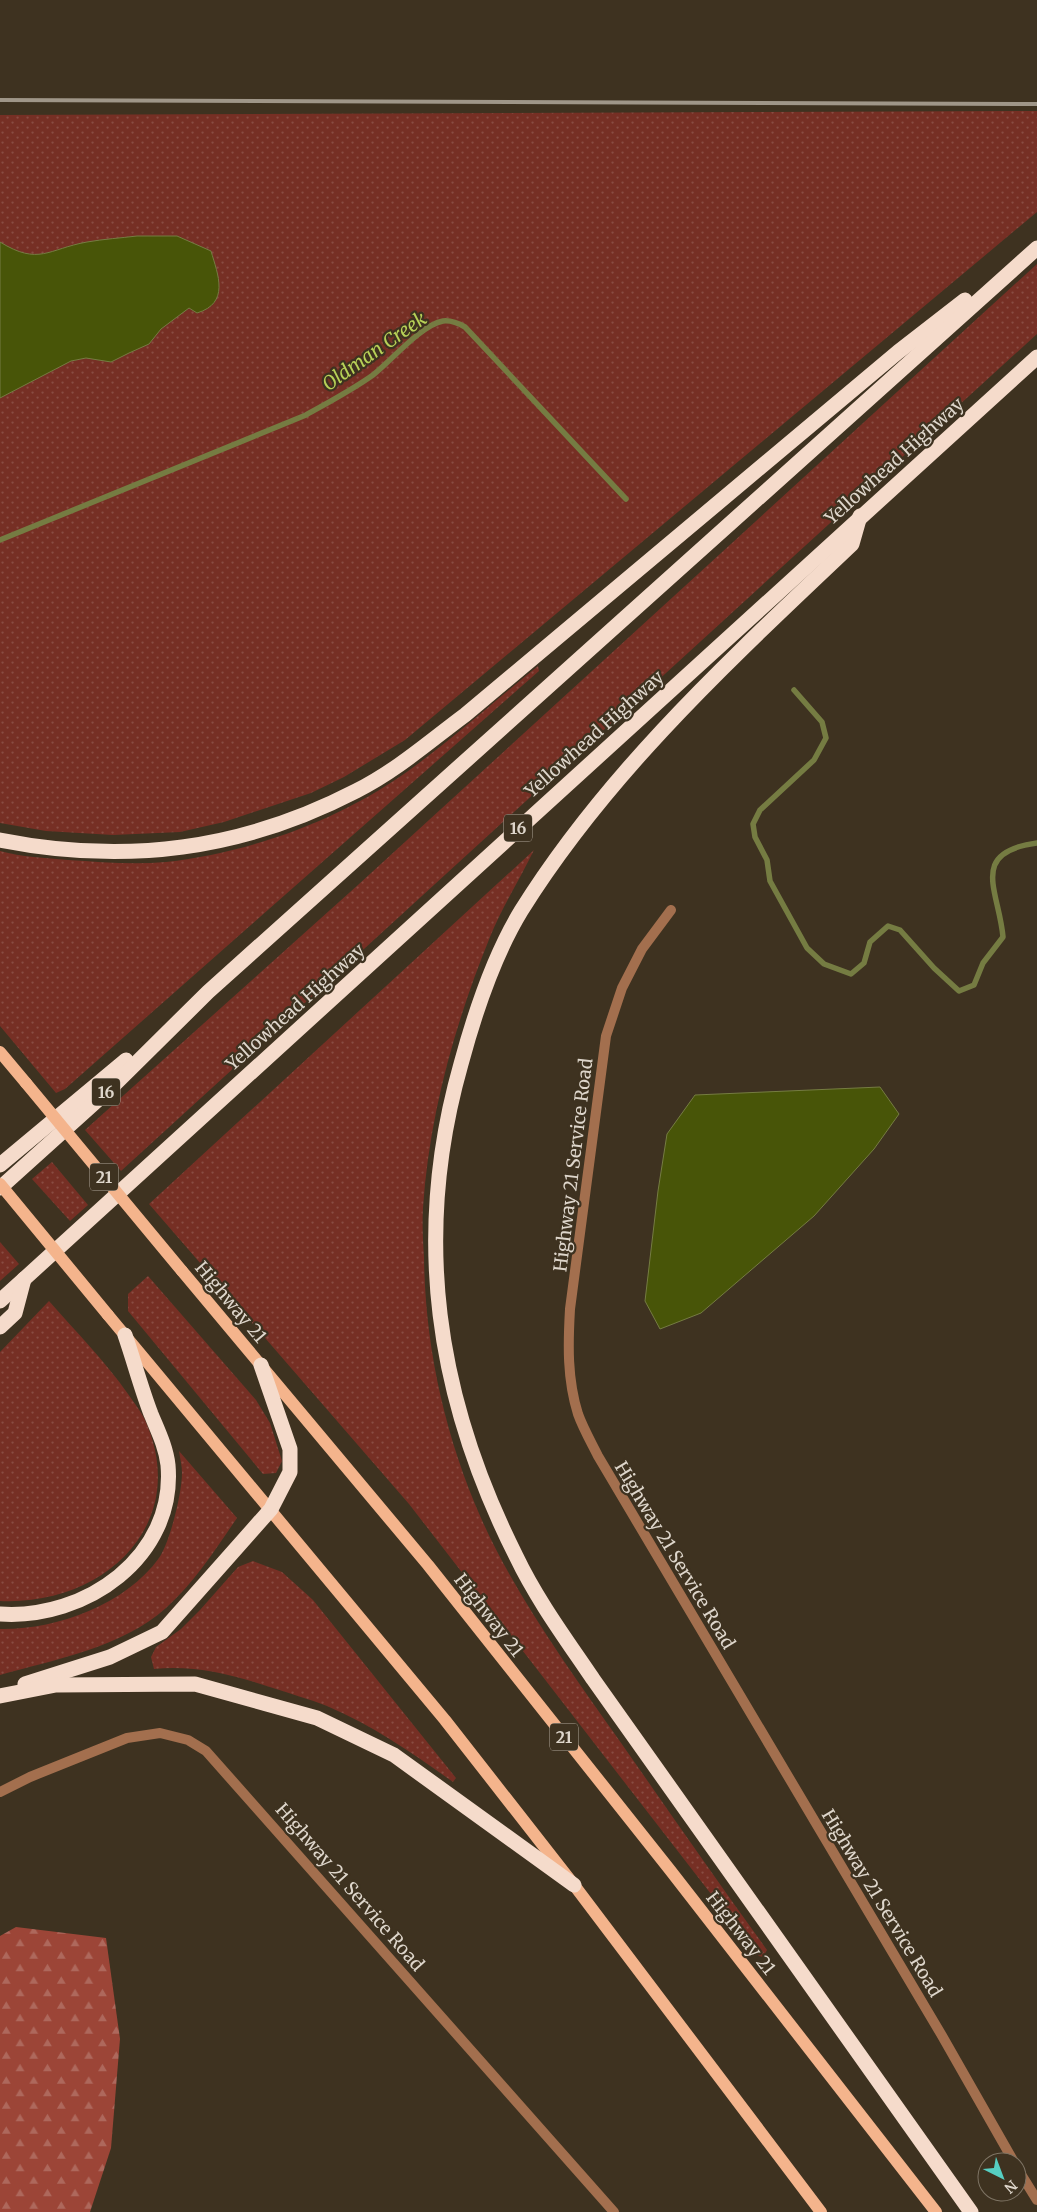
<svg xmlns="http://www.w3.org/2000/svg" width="1037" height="2212" font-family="Merriweather,serif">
<defs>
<pattern id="grass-dots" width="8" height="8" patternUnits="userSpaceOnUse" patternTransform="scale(1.25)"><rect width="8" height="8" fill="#762f24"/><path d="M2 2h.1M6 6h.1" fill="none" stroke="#894c42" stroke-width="1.8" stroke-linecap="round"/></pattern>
<pattern id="forest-firs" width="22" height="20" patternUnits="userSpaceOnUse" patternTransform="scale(1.25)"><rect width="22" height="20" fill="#9c4537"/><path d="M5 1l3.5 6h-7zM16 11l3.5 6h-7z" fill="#ae685c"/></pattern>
</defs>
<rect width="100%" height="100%" fill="#3e3220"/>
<g fill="url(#grass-dots)">
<polygon points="1037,111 1037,212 405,740 344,777 311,793 224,822 180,832 113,835 46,831 0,823 0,115"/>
<polygon points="1037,264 1037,334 121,1171 85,1130 359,884"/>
<path d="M538 666 539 671 65 1089 56 1093 0 1026V851C22 857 45 858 68 860 100 862 133 865 166 862 253 852 344 819 415 766 457 735 497 699 538 666Z"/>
<path d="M534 850C520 879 502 907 490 937 455 1023 429 1116 423 1208 422 1225 423 1241 424 1257 425 1347 445 1436 481 1518 514 1593 571 1672 619 1740 668 1810 717 1881 767 1950L763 1957 759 1956 409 1504 149 1204Z"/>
<polygon points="52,1162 88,1205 70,1221 32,1179"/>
<polygon points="0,1242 19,1264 0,1281"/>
<polygon points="148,1276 256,1400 270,1423 282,1461 276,1473 263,1474 128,1311 128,1294"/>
<path d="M49 1301C76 1332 105 1361 128 1394 134 1403 141 1411 145 1420 192 1525 103 1606 0 1601V1352Z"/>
<path d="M179 1451 237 1518C215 1550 195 1582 166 1608 121 1648 56 1659 0 1675V1629C56 1630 125 1605 159 1558 170 1542 182 1493 182 1473 182 1466 180 1458 179 1451Z"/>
<path d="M253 1561 282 1572 313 1600 456 1778 453 1782C414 1754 372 1725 327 1706 309 1699 291 1694 273 1688 234 1675 195 1665 154 1669L151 1657 156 1647 181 1629 200 1610 238 1567Z"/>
</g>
<polygon fill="url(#forest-firs)" points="16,1927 106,1938 120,2039 111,2148 90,2212 0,2212 0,1936"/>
<g fill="#485508" stroke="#757c42">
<path d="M137 236H177L211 251C218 275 230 303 197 313L189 308 161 329 149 344 129 353 111 362 86 358 71 361 0 398V242C39 266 48 249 87 242 104 239 121 238 137 236Z"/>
<polygon points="880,1087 899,1114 874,1149 814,1216 701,1313 660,1329 645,1301 658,1191 667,1134 695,1095"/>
</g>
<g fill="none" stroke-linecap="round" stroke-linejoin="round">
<g stroke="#757c42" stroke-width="5.5">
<path d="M0 540 306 415C329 402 352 390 373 375 391 361 421 325 443 321 451 320 458 323 465 327L626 499"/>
<path d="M794 690 822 722 826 738 814 760 760 810 753 824 755 837 767 860 770 881 807 948 824 964 851 974 864 963 870 942 888 926 900 930 934 968 959 991 974 985 983 963 1003 937C999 891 968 852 1037 843"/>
</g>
<g stroke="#a36f4e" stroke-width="10">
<path d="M671 910 642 949 622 988 606 1036 570 1309C568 1344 567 1379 578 1414 583 1428 591 1442 598 1456L941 2034 1014 2162"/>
<polyline points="0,1792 30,1777 127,1738 160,1733 188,1740 206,1751 614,2212"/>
<polyline points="1017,2168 1037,2200"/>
</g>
<g stroke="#f4b48c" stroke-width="12">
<polyline points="0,1052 26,1083"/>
<polyline points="182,1271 428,1565 670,1870 936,2212"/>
<polyline points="108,1315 445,1720 574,1885 821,2212"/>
</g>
<g stroke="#f5dbcb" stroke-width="15">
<path d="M860 516 852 544C733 657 609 770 521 911 493 957 475 1012 461 1064 412 1236 436 1397 516 1556 537 1600 566 1639 593 1679L971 2212"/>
<path d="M0 840C126 865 242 850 356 791 396 771 430 741 465 715L898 352 965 300"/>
<polyline points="0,1165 126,1060"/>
<polyline points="0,1188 111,1088 208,992 1037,248"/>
<polyline points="0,1301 1037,357"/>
<polyline points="0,1327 15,1313 24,1279"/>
<path d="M0 1614C85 1620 176 1557 168 1465 166 1447 158 1431 151 1414 141 1388 134 1361 125 1335"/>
<polyline points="25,1684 110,1657 162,1632 271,1509 290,1472 290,1449 261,1365"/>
<polyline points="0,1696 56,1685 195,1684 317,1718 394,1755 574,1885"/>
</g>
<polyline stroke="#9f9688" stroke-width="4" points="0,100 1037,104"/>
<g stroke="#f4b48c" stroke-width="12">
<polyline points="26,1083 182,1271"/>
<polyline points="0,1184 108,1315"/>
</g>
</g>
<g text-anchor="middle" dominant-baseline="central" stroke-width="4.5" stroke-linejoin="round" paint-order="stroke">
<g fill="#3e3220" stroke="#aea598" stroke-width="1">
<rect x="504" y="814.5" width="28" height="27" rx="4"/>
<rect x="92" y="1078.5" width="28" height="27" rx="4"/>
<rect x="90" y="1163.5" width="28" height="27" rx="4"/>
<rect x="550" y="1723.5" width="28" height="27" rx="4"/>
</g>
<g font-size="16" font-weight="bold" fill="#ded6cb">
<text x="518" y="828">16</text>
<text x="106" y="1092">16</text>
<text x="104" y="1177">21</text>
<text x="564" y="1737">21</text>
</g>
<g font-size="18" fill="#ded6cb" stroke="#3e3220">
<text transform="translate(894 461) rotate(-42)">Yellowhead Highway</text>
<text transform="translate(594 734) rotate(-42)">Yellowhead Highway</text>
<text transform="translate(295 1007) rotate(-42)">Yellowhead Highway</text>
<text transform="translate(573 1165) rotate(-83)">Highway 21 Service Road</text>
<text transform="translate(231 1302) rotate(50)">Highway 21</text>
<text transform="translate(675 1555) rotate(59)">Highway 21 Service Road</text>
<text transform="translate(489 1615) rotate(52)">Highway 21</text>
<text transform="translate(350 1887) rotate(49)">Highway 21 Service Road</text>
<text transform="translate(882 1903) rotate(59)">Highway 21 Service Road</text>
<text transform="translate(741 1933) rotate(52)">Highway 21</text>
</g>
<g font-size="19" font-style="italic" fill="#b7d157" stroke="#3e3220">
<text transform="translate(374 351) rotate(-35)">Oldman Creek</text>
</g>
</g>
<g transform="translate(1002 2177) rotate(138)"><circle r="24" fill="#3e3220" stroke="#7e7464"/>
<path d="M0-4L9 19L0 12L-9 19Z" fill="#56cec2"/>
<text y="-8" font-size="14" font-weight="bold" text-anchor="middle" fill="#ded6cb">N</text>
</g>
</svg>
